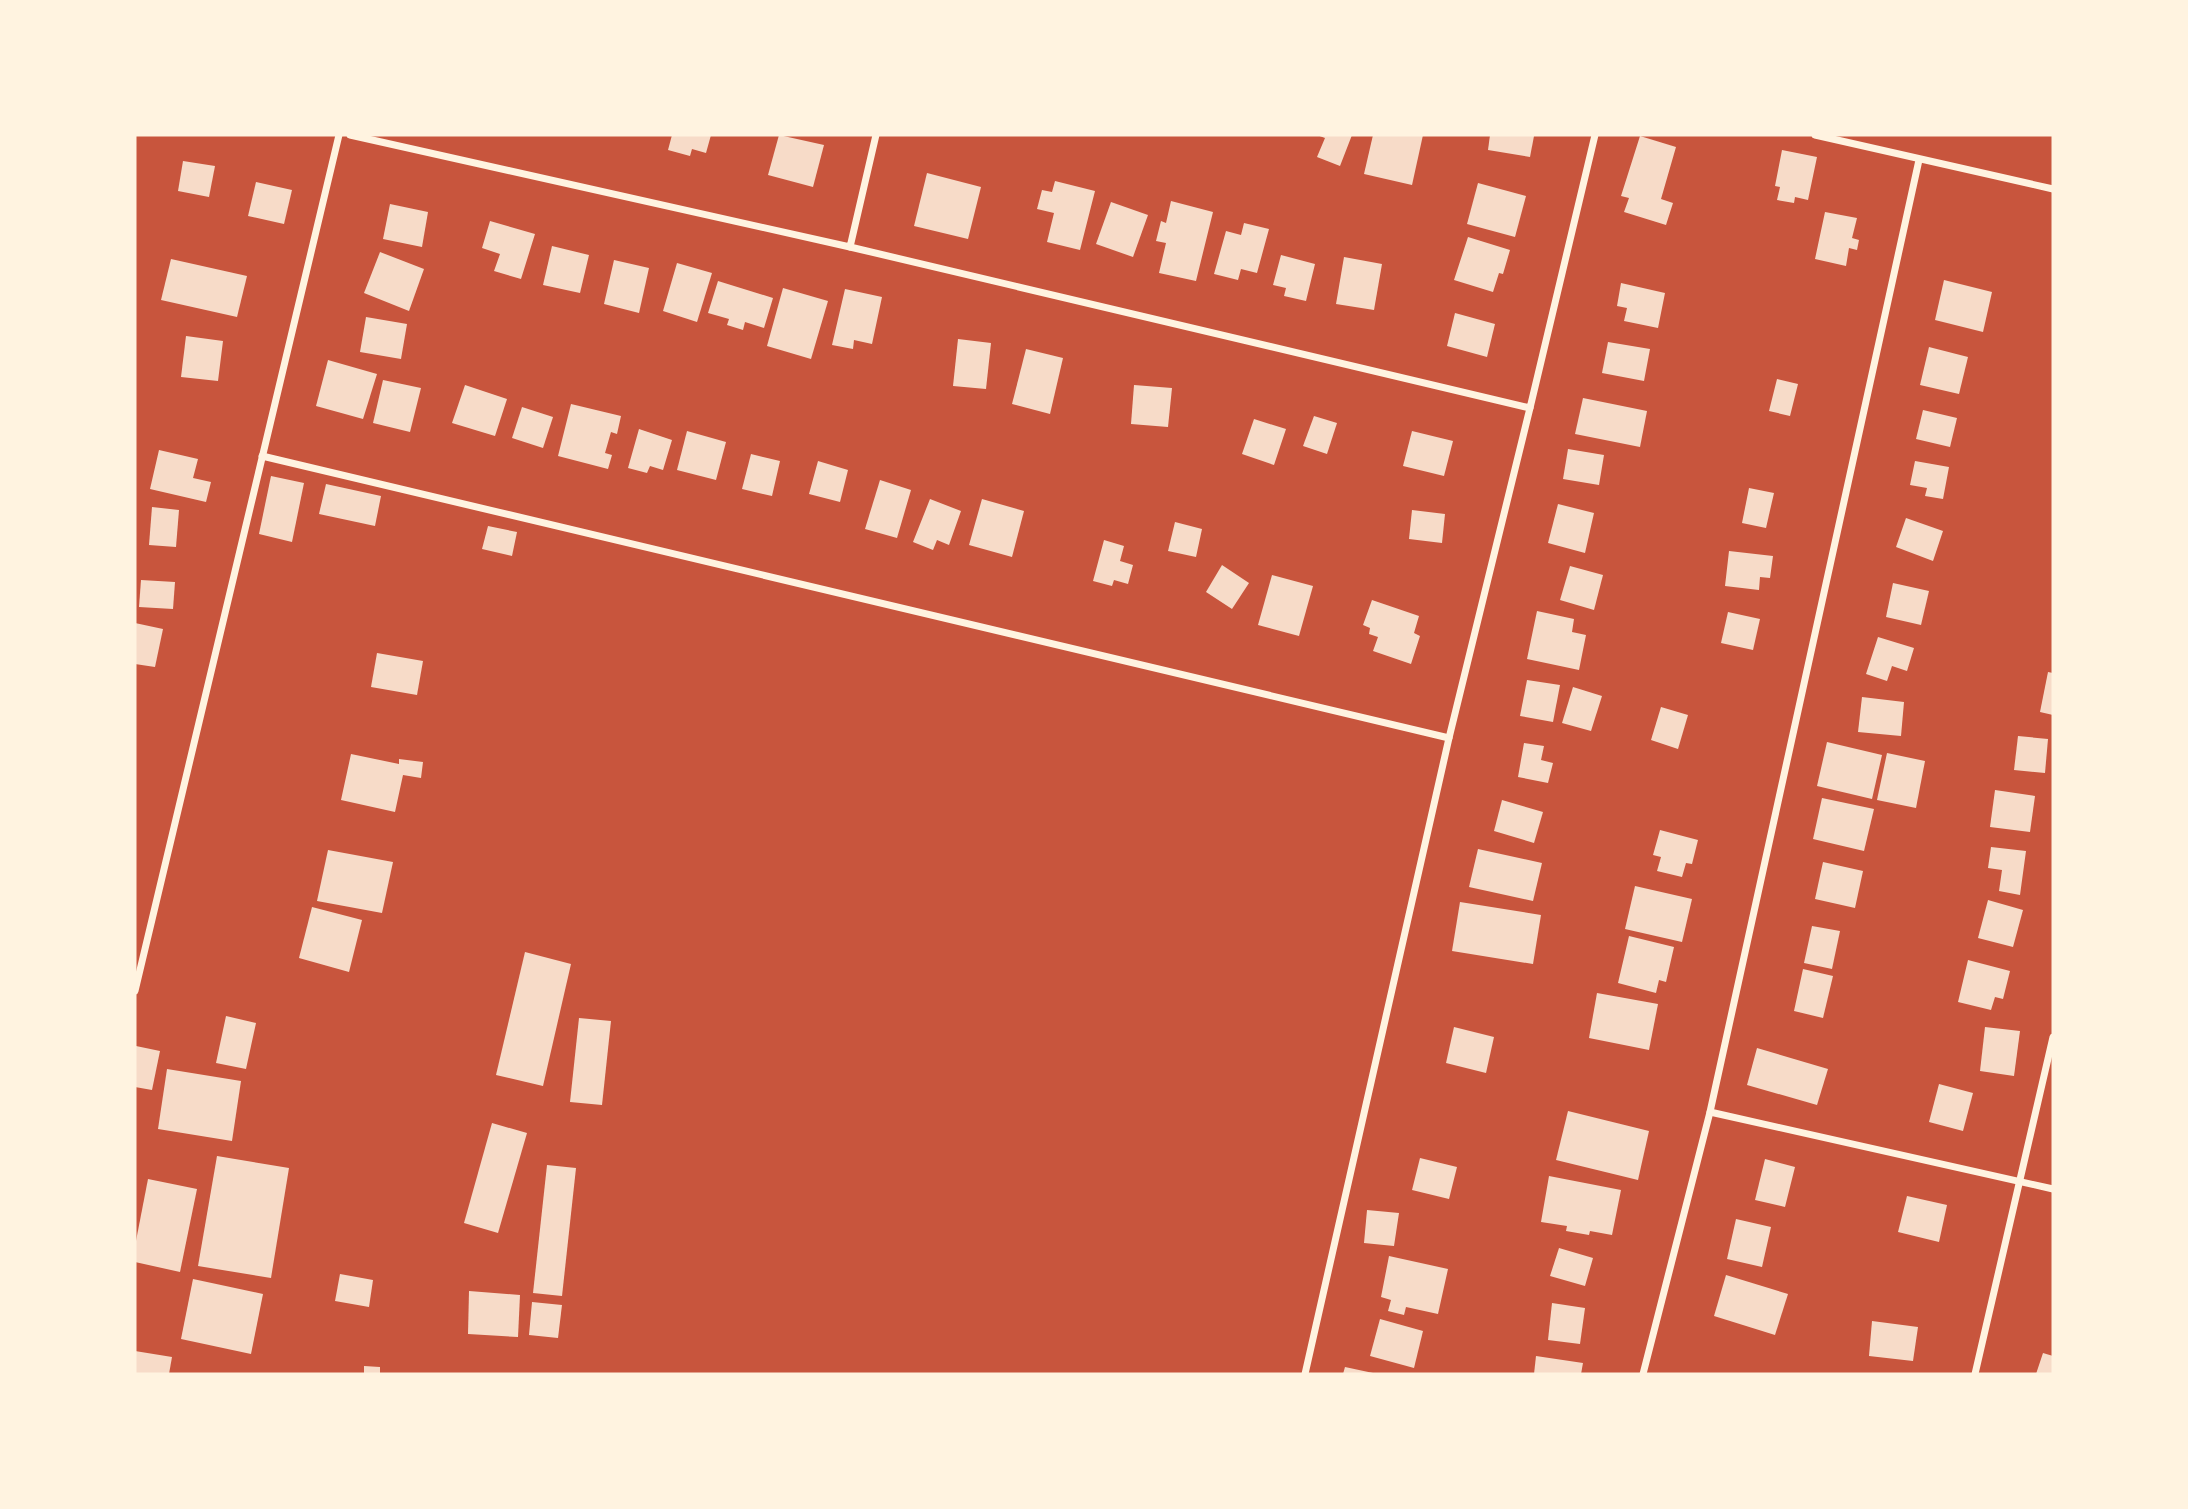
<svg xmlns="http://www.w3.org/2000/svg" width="2188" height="1509" font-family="'DM Sans',sans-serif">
<rect width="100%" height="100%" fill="#c8553d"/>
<g fill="#f7dbc8">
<polygon points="672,135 711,135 706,153 692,149 690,156 668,150"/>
<polygon points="779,135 824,145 813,187 768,175"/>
<polygon points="1317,135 1352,135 1340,166 1317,157 1325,138"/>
<polygon points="1373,135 1423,135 1412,185 1364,174"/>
<polygon points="1490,135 1534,136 1530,157 1488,150"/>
<polygon points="1640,136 1676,147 1661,199 1673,203 1666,225 1624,212 1629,198 1621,196"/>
<polygon points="1782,150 1817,157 1808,200 1795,197 1794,203 1777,200 1780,187 1775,186"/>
<polygon points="183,161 215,166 209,197 178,191"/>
<polygon points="927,173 981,187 968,239 914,226"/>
<polygon points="1055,181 1095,191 1080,250 1047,242 1054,213 1037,209 1042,190 1052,192"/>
<polygon points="256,182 292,190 284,224 248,216"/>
<polygon points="1478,183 1526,196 1515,237 1467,224"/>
<polygon points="1171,201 1213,212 1196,281 1159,273 1166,243 1156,241 1161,221 1166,223"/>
<polygon points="1111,202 1148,215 1133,257 1096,244"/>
<polygon points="390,204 428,212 422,247 383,239"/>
<polygon points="1825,212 1857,218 1852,238 1859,240 1857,250 1849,248 1846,266 1815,259"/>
<polygon points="490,221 535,234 521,279 494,271 500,254 482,248"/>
<polygon points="1244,223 1269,229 1257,273 1241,269 1238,280 1214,274 1226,231 1241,235"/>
<polygon points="1468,237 1510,250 1503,274 1499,273 1493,292 1454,280"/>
<polygon points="552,246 589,255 580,293 543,285"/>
<polygon points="380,252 424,269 409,311 364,293"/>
<polygon points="1281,255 1315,264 1306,301 1284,296 1286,288 1273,285"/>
<polygon points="1344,257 1382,264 1374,310 1336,304"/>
<polygon points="171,259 247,276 237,317 161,300"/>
<polygon points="614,260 649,268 639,313 604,304"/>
<polygon points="677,263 712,273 697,322 663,311"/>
<polygon points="1944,280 1992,292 1983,332 1935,320"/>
<polygon points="718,281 773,298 764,328 745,322 743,330 727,325 729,319 708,313"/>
<polygon points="1621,283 1665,293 1658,328 1624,321 1627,308 1617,306"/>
<polygon points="783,288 828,301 811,359 767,346"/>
<polygon points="845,289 882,297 872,344 854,340 853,349 832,345"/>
<polygon points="1455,313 1495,324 1487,357 1447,346"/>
<polygon points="366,317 407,324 401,359 360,352"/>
<polygon points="186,336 223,341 218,381 181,377"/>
<polygon points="958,339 991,343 986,389 953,386"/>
<polygon points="1608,342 1650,349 1644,381 1602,373"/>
<polygon points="1929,347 1968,357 1959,394 1920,385"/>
<polygon points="1026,349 1063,358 1050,414 1012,404"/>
<polygon points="328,360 377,374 363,419 316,406"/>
<polygon points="1777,379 1798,384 1790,416 1769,411"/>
<polygon points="383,380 421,388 410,432 373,423"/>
<polygon points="465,385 507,399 495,436 452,423"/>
<polygon points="1134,385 1172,388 1168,427 1131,424"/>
<polygon points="1583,398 1647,411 1640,447 1575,434"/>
<polygon points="571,404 621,416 617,434 611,432 605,453 612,455 608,469 558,456"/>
<polygon points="522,407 553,417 543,448 512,438"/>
<polygon points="1923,410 1957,418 1950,447 1916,439"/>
<polygon points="1314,416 1337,423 1327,454 1303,446"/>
<polygon points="1254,419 1286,429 1274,465 1242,454"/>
<polygon points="639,429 672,440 663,470 650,466 647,473 628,468"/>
<polygon points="687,431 726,442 716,480 677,470"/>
<polygon points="1412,431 1453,441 1444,476 1403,466"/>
<polygon points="1568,449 1604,455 1599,485 1563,479"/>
<polygon points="159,450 198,459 193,478 211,482 206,502 150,489"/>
<polygon points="751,454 780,461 772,496 742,489"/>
<polygon points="818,461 848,470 840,502 809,494"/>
<polygon points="1915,461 1949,467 1943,499 1925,496 1927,488 1910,485"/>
<polygon points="271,476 304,483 292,542 259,534"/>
<polygon points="880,480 911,490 897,538 865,529"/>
<polygon points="326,484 381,496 375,526 319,514"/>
<polygon points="1749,488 1774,493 1766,528 1742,523"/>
<polygon points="930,499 961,511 949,545 937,540 933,550 913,542"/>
<polygon points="982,499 1024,511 1012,557 969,545"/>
<polygon points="1558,504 1594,513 1585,553 1548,543"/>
<polygon points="152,507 179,510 176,547 149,545"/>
<polygon points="1412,510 1445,514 1442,543 1409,539"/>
<polygon points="1906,518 1943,531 1933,561 1896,547"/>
<polygon points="1175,522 1202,529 1196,557 1168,551"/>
<polygon points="488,526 517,532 512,556 482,549"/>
<polygon points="1104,540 1124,546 1120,561 1133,565 1128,584 1114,580 1112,586 1093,581"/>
<polygon points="1729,551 1773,556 1770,578 1760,577 1759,590 1725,586"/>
<polygon points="1222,565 1249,583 1232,609 1206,592"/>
<polygon points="1570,566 1603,575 1594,610 1560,600"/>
<polygon points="1272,575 1313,586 1299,636 1258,625"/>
<polygon points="141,580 175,582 173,609 139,607"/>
<polygon points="1893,583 1929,591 1921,625 1886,617"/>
<polygon points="1372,600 1419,616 1414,633 1420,636 1411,664 1373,651 1378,637 1369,634 1370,628 1363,625"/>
<polygon points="1537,611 1574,619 1572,632 1586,635 1579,670 1527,659"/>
<polygon points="1728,612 1760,619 1753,650 1721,643"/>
<polygon points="135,623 163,629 155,667 135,664"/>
<polygon points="1878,637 1914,648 1907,671 1892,666 1887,681 1866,674"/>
<polygon points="377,653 423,661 417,695 371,687"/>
<polygon points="2048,672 2053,673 2053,715 2040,712"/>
<polygon points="1527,680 1560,685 1553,722 1520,716"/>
<polygon points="1573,687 1602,696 1591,731 1562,723"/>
<polygon points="1862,697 1904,702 1901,736 1858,732"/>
<polygon points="1661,707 1688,715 1678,749 1651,740"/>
<polygon points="2018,736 2048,739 2045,773 2014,770"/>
<polygon points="1827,742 1882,755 1872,799 1817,786"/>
<polygon points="1524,743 1544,746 1541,760 1553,763 1548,783 1518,777"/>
<polygon points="1887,753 1925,761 1916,808 1877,800"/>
<polygon points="351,754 399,764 399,759 423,762 421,778 403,775 395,812 341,800"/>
<polygon points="1995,790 2035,796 2030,832 1990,827"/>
<polygon points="1822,798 1874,809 1864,851 1813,839"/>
<polygon points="1502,800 1543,812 1534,843 1494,831"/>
<polygon points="1660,830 1698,840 1692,864 1686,863 1682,877 1657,871 1661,857 1653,855"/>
<polygon points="1991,847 2026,851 2020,895 1999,891 2002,870 1988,868"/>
<polygon points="1478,849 1542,863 1533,901 1469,887"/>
<polygon points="328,850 393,862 382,913 317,901"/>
<polygon points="1823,862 1863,871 1855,908 1815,899"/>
<polygon points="1635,886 1692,899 1682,942 1625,929"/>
<polygon points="1988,900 2023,910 2013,947 1978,938"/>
<polygon points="1460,902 1541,915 1533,964 1452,951"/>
<polygon points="312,907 362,920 349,972 299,958"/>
<polygon points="1812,926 1840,931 1832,969 1804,963"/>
<polygon points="1629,936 1674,947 1666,982 1659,980 1656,993 1618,983"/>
<polygon points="525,952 571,964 543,1086 496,1075"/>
<polygon points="1968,960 2010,971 2003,999 1995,997 1991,1010 1958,1002"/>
<polygon points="1803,969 1833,976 1823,1018 1794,1011"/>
<polygon points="1597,993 1658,1004 1649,1050 1589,1038"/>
<polygon points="226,1016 256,1023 246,1069 216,1063"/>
<polygon points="579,1018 611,1021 602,1105 570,1102"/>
<polygon points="1454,1027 1494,1037 1486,1073 1446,1063"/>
<polygon points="1985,1027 2020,1031 2014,1076 1980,1071"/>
<polygon points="136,1046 160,1051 152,1090 135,1087"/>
<polygon points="1757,1048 1828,1069 1817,1105 1747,1085"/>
<polygon points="167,1069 241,1081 232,1141 158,1129"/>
<polygon points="1939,1084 1973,1093 1963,1131 1929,1122"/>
<polygon points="1568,1111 1649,1131 1638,1180 1556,1160"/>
<polygon points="492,1123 527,1133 498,1233 464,1223"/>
<polygon points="217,1156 289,1168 271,1278 198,1266"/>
<polygon points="1420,1158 1457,1167 1449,1199 1412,1190"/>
<polygon points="1765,1159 1795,1167 1785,1207 1755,1200"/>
<polygon points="547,1165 576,1168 562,1296 533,1293"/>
<polygon points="1549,1176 1621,1190 1612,1235 1590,1231 1589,1235 1566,1231 1567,1226 1541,1222"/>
<polygon points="148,1179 197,1189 180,1272 135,1262 135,1246"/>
<polygon points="1907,1196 1947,1205 1939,1242 1898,1232"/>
<polygon points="1367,1210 1399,1213 1394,1246 1364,1243"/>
<polygon points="1736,1219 1771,1227 1762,1267 1727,1259"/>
<polygon points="1559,1248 1593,1258 1585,1286 1550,1276"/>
<polygon points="1389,1256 1448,1269 1438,1314 1406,1307 1404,1315 1388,1311 1391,1300 1381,1297"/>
<polygon points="340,1274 373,1280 369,1307 335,1301"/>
<polygon points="1726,1275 1788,1294 1775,1335 1714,1316"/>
<polygon points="193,1279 263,1294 251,1354 181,1339"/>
<polygon points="469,1291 520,1295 518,1337 468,1334"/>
<polygon points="532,1302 562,1305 558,1338 529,1335"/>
<polygon points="1552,1303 1585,1308 1580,1344 1548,1340"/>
<polygon points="1380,1319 1423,1331 1414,1368 1370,1356"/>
<polygon points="1872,1321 1918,1327 1913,1361 1869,1356"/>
<polygon points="135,1351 172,1357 169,1374 135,1374"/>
<polygon points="2043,1353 2053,1356 2053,1374 2036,1374"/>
<polygon points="1536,1356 1583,1363 1581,1374 1534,1374"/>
<polygon points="364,1366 380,1367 380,1374 364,1374"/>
<polygon points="1345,1367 1373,1373 1373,1374 1343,1374"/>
</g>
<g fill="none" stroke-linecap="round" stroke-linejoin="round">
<g stroke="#fff3e0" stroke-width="7">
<polyline points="350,135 850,247 876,135"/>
<polyline points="1815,135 2053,189"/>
<polyline points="850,247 1530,408 1595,135"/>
<polyline points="262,456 1449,738"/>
<polyline points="135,991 339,135"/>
<polyline points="1710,1112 2053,1189"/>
<polyline points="1305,1374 1449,738 1530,408"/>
<polyline points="1643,1374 1710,1112 1919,160"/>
<polyline points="1975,1374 2053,1037"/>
</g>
</g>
<rect width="2188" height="1509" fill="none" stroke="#fff3e0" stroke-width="273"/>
</svg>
